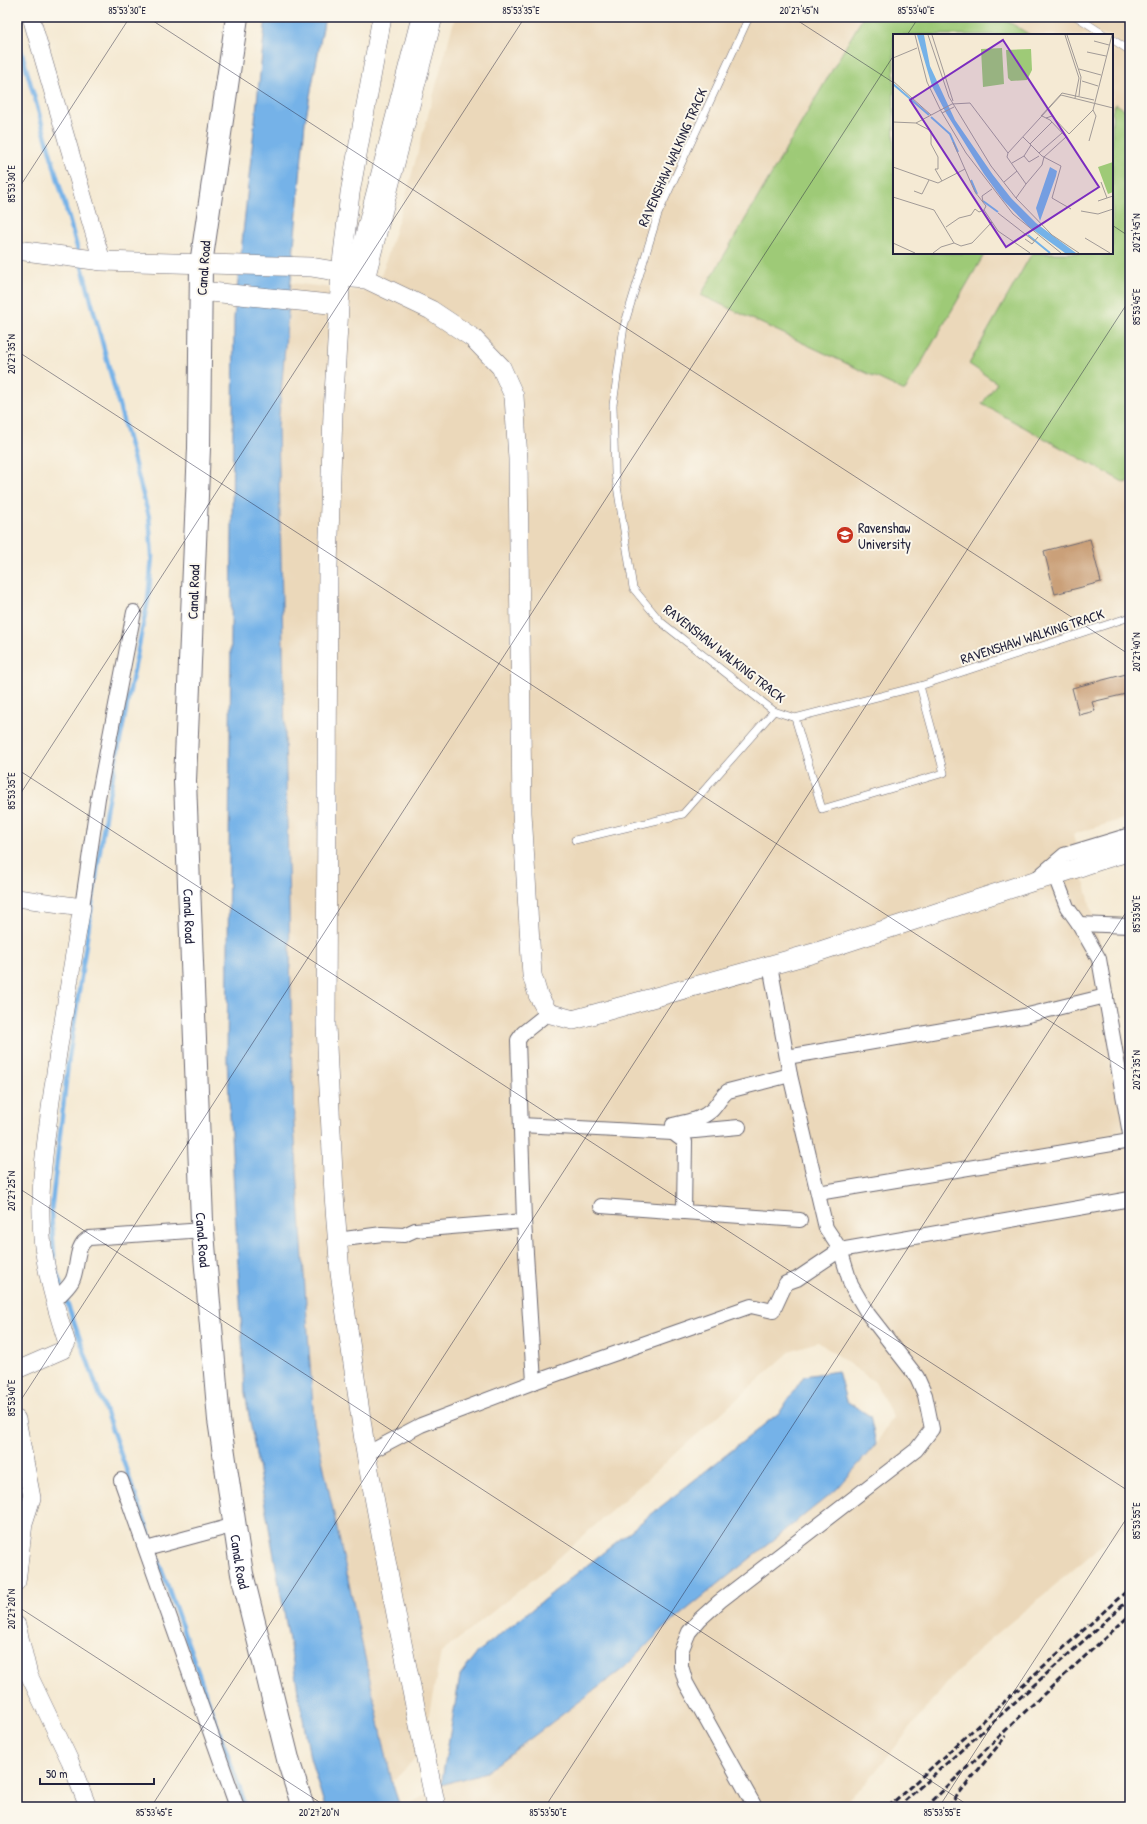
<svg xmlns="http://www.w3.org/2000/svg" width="1147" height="1824" font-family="'Patrick Hand',sans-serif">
<rect width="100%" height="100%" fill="#fbf7ec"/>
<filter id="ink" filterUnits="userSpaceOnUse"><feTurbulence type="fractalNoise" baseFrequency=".025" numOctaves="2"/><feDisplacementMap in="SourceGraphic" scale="8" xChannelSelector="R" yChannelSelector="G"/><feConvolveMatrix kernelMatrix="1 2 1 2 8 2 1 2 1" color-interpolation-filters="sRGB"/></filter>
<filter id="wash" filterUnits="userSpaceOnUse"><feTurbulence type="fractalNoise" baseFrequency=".012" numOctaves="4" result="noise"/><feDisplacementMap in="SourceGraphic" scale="16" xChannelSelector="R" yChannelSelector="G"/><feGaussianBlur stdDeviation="0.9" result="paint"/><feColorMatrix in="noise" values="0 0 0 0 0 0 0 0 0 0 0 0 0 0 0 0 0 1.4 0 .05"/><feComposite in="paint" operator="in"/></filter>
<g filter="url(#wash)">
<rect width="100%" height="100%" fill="#f5ead4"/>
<path fill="#ebd8ba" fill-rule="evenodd" d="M455 17H1130V817L1073 834 1130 1069V1535L1123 1528 987 1642 953 1676 862 1788 839 1807H405L441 1785 486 1772 624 1668 664 1628 712 1589 837 1489 876 1444 893 1417 875 1382 818 1342 792 1350 546 1569 441 1653 421 1754 392 1782 314 1422 294 1125 278 426 291 283 376 293 406 195ZM894 35H1112V253H894Z"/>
<g fill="#9eca77" stroke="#607659">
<polygon points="863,17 1001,17 1030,35 894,35 894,253 985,253 905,391 701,295"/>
<polygon points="1116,104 1130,113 1130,480 1125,483 982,404 997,383 969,364 1032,253 1112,253 1112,111"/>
</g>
<g fill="#75b2e8" stroke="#4c6a92">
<polygon points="266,17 325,17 305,122 278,426 294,1125 314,1422 392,1782 400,1807 325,1807 310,1758 245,1393 227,1060 234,318"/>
<polygon points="838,1371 846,1401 870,1416 876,1444 837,1489 712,1589 664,1628 624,1668 486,1772 441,1785 460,1676 478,1652 780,1412 804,1376"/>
</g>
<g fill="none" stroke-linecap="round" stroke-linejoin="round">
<g stroke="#75b2e8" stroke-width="4.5">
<polyline points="17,36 79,254"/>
<polyline points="81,263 149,517 152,556 148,600 106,810 68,1064 51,1212 55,1269 246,1807"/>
</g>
</g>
<g id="blocks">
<g fill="#caa079">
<polygon points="1090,539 1101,582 1055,594 1044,551"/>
<polygon points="1130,673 1130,693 1092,702 1095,711 1079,715 1072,688"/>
</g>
</g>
</g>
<g filter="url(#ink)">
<use href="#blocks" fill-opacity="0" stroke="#6c6871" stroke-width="1"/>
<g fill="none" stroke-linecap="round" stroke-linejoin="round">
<defs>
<g id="service">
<polyline points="749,17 658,214 624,326 613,405 615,473 633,588 661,622 774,711 795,718 920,686 1130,617"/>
<polyline points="1077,17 1105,35"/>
<polyline points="1112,39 1130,51"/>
<polyline points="795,718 822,809 944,773 920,686"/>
<polyline points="575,840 683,814 774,711"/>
</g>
<g id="minor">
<polyline points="1055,876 1067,907 1079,924 1099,959 1130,1134"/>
<polyline points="1036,879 1064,855 1130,835"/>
<polyline points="82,907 98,798 134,612"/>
<polyline points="1079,924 1130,926"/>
<polyline points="787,1057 1024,1016 1106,996"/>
<polyline points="521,1125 673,1133 685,1142 684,1212 800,1220"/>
<path d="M739 1127 673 1133V1125C687 1121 701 1120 712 1110 718 1104 721 1096 728 1091L790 1075"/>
<polyline points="818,1193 1130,1141"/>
<polyline points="601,1206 684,1212"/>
<polyline points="337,1240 382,1234 404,1235 415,1230 524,1221"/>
<path d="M55 1300C61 1294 68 1288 72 1281 79 1268 74 1245 89 1238L204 1230"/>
<polyline points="534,1382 751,1306 773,1311 786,1283 797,1279 840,1250 1130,1199"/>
<polyline points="366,1454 421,1425 534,1382 524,1221 518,1040 523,1033 548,1013"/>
<polyline points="121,1480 237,1807"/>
<polyline points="146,1549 235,1525"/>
<polyline points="755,1807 686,1683 681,1666 681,1651 689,1632 700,1619 720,1601 916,1450 932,1429 925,1395 917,1377 868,1314 851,1285 840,1249 826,1228 790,1075 770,965"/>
</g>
<g id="tertiary">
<polyline points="31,17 102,261"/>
<polyline points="353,278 420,17"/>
<polyline points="366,279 434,17"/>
<path d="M17 898 82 907C71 971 60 1036 51 1101 45 1148 38 1189 42 1237 45 1272 56 1309 67 1343L63 1350 17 1370"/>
<polyline points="17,1419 32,1498 24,1523 17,1582"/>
<polyline points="17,1625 29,1675 70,1761 88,1807"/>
</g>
<g id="secondary">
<polyline points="382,17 350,193 341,272 333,413 328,566 326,1025 334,1195 340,1273 366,1454 396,1614 436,1807"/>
<path d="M17 250 102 261 311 267 341 272 353 278 366 279 431 310 473 338 501 367 514 396 518 459 522 813 532 975 538 995 548 1013 573 1020 814 953 1034 881C1067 873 1097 859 1130 852"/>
<polyline points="201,291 339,305"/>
</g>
<g id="primary">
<path id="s1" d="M237 17 201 264 199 448 185 781 202 1221 219 1420 242 1574 289 1763 303 1807"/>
</g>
</defs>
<use href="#service" stroke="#6c6871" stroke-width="8"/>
<use href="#minor" stroke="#6c6871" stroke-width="16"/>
<use href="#tertiary" stroke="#6c6871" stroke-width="18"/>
<use href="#secondary" stroke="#6c6871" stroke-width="20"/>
<use href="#primary" stroke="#6c6871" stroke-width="24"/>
<use href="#service" stroke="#fff" stroke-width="7"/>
<use href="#minor" stroke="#fff" stroke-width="14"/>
<use href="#tertiary" stroke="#fff" stroke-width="17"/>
<use href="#secondary" stroke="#fff" stroke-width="19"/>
<use href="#primary" stroke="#fff" stroke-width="22"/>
<g stroke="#22223b" stroke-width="3" stroke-dasharray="6 3" stroke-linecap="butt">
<polyline points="888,1807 1130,1588"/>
<polyline points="898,1807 1130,1599"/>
<polyline points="926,1807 1032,1705 1130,1615"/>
<polyline points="948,1807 1006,1736"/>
</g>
</g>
</g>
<path fill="none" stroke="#22223b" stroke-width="1" stroke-opacity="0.45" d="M147 17 1130 655M792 17 894 83M907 35 919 17M17 191 130 17M1112 225 1130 237M17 351 1130 1073M17 769 1130 1492M17 799 525 17M17 1187 971 1807M17 1406 894 55M17 1606 327 1807M151 1807 1130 299M545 1807 1130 906M939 1807 1130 1513"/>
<defs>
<symbol id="university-disc" viewBox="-11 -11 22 22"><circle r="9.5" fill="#c8321e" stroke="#fbf7ec"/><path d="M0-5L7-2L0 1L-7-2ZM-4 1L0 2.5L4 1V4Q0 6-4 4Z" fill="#fff"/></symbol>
</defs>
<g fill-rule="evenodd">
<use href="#university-disc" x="835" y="525" width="20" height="20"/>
</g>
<g text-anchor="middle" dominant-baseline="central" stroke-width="4" stroke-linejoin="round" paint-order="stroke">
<g font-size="14" fill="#22223b" stroke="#fbf7ec">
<text transform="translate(672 157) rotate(-66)">RAVENSHAW WALKING TRACK</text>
<text transform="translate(203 268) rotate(-86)">Canal Road</text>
<text transform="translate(193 592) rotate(-88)">Canal Road</text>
<text transform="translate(1032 636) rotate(-18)">RAVENSHAW WALKING TRACK</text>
<text transform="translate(725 653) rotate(38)">RAVENSHAW WALKING TRACK</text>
<text stroke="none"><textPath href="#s1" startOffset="902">Canal Road</textPath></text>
<text stroke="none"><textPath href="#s1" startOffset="1226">Canal Road</textPath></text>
<text stroke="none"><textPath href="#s1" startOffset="1550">Canal Road</textPath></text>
</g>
<g font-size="14" fill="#22223b" stroke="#fbf7ec" text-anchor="start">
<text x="858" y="527">Ravenshaw<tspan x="858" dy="16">University</tspan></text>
</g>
</g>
<g transform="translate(893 34)">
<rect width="220" height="220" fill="#f5ead4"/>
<path d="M109 14 111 50 90 53 88 15ZM138 15 139 36 134 46 118 47 115 44 113 16ZM220 128V158L215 160 205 133Z" fill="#9eca77"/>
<path d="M24 1H31L37 32 62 86 100 141 118 164 143 189 183 219H172L135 192 110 166 91 140 53 79 39 52ZM157 133 164 137 163 142 147 187 143 174Z" fill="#75b2e8"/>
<path fill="none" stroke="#75b2e8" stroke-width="2" d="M0 50 36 81M38 83 57 100 65 118M78 146 84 160M90 167 105 178M135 201 157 219"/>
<path fill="none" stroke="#a19a97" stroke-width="1" d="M22 1 34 48 48 77 73 119 120 180 168 219M35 1 56 63 98 132 123 164 159 201 186 219M39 1 60 67M172 1 186 44 182 64M174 1 188 43 186 62M201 7 216 11M194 18 213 22M0 24 24 14M186 35 208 41M0 47 38 81M189 47 205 52M49 79 61 73M148 82 169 59 201 66M153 84 159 82 176 100 200 76 219 1M0 88 23 89 59 70 77 69 115 119 168 61 220 74M23 89 38 97V110L45 123V135H42L49 147M130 103 149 122 168 132 159 164 178 175M196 107 203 82 200 76M137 110 159 88M115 119 114 123 133 150 123 164M146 119 169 99M131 122 138 111M119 129 131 122 136 128 146 122M0 133 45 149 72 135M111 148 124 137M208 148 214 164M133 150 149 131 151 123 173 103 157 86 149 82M21 157 29 160 36 146M0 163 41 176 61 209M205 167 220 162M90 168 89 162 99 155M91 176 105 197 137 219M188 177 205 180 220 175M105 179 141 207M53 193 66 184 78 181 82 175 86 178 91 176 93 172 82 158 60 108M192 204 217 219M132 205 139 210 145 203M0 209 22 219M40 219 48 213 61 209 68 212 79 209 99 188"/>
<path fill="#7b2cbf" fill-opacity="0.15" stroke="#7b2cbf" stroke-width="2" d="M110 6 206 153 113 213 17 66Z"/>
<rect width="220" height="220" fill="none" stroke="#22223b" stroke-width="2"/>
</g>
<rect width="1147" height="1824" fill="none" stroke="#fbf7ec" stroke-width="44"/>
<path d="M40 1778v6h114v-6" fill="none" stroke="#22223b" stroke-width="2"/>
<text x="46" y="1778" font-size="12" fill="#22223b" stroke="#fbf7ec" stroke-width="3" paint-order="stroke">50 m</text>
<rect x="22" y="22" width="1103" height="1780" fill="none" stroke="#22223b" stroke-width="1.5"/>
<g font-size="10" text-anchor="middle" fill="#22223b">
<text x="127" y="14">85°53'30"E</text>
<text x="521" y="14">85°53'35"E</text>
<text x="799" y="14">20°27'45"N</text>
<text x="916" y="14">85°53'40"E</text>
<text transform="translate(11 184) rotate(-90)" y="4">85°53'30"E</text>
<text transform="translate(1136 233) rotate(-90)" y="4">20°27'45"N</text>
<text transform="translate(1136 307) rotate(-90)" y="4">85°53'45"E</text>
<text transform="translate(11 354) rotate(-90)" y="4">20°27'35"N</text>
<text transform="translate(1136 652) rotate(-90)" y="4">20°27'40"N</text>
<text transform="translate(11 791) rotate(-90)" y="4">85°53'35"E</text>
<text transform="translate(1136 914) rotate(-90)" y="4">85°53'50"E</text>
<text transform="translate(1136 1070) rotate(-90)" y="4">20°27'35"N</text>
<text transform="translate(11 1191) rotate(-90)" y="4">20°27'25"N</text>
<text transform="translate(11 1398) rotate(-90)" y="4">85°53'40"E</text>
<text transform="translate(1136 1521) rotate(-90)" y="4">85°53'55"E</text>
<text transform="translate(11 1609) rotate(-90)" y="4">20°27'20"N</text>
<text x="154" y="1816">85°53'45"E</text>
<text x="319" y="1816">20°27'20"N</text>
<text x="548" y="1816">85°53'50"E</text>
<text x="942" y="1816">85°53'55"E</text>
</g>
</svg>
